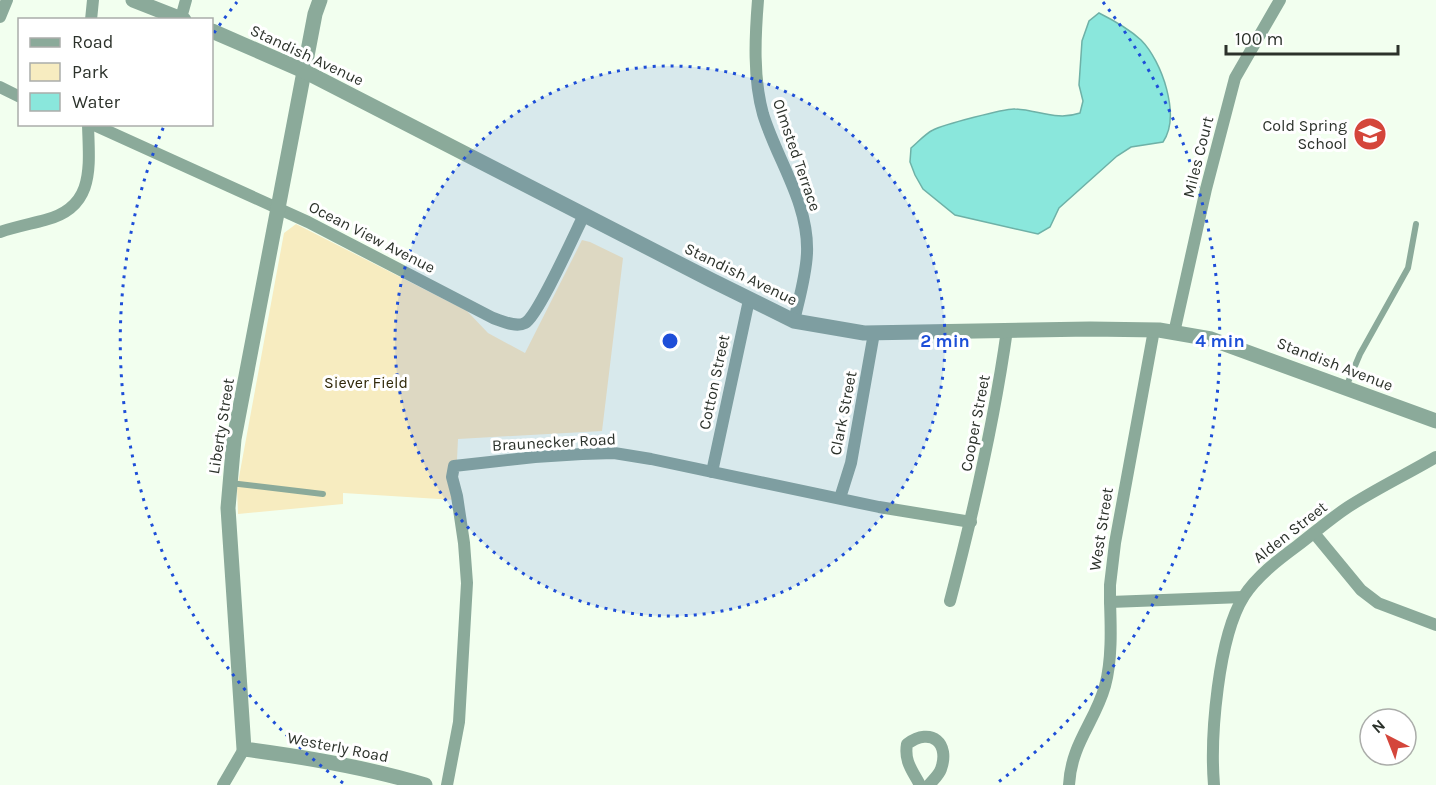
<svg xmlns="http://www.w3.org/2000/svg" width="1436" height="785" font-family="Karla,sans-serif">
<rect width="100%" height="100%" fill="#f2ffef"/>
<polygon fill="#f7ecc0" points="296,224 467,311 488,333 525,353 582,240 590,242 623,258 602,431 458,439 455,500 343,493 343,504 238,514 237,488 284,233"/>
<path fill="#8ae7dc" stroke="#6eb1a7" stroke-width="1.5" d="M1099 13C1115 21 1128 28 1141 40 1162 61 1181 116 1163 142L1131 147 1117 156 1059 208 1050 227 1038 234 955 215 923 189 915 175 910 162 911 148C918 142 925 134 933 130 942 125 1006 108 1015 109 1038 110 1057 121 1080 113L1083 101 1079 85 1082 41 1089 21Z"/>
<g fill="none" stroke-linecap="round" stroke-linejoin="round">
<g stroke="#8baa9a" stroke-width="6">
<polyline points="1346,387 1360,354 1408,268 1416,224"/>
<polyline points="230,483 323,494"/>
</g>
<g stroke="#8baa9a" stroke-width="12">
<path d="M758 0C755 37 753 78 763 114 777 160 809 203 807 253 806 276 799 299 794 321"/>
<polyline points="0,17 7,0"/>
<polyline points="181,18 186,0"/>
<polyline points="91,20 93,0"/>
<polyline points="0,87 20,97"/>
<path d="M92 124 308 222 493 318C502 321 516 328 525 323 538 316 575 233 584 215"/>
<path d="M0 232C15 227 30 224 45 220 96 207 89 166 88 124"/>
<polyline points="1154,330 1115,543 1110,585 1110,602 1243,597"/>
<polyline points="1174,333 1206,189 1235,78 1280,0"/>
<polyline points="712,472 749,300"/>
<polyline points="840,498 851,463 874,333"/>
<polyline points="1314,533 1361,590 1378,603 1436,625"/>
<path d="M950 601C974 510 994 423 1007 330"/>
<polyline points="223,785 244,749"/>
<polyline points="447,785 459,722 467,583 464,543 457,496 452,477 454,466 535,457 582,454 614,453 651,459 879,507 971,522"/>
<path d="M920 785C912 770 904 761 907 744 932 726 950 744 941 769 939 775 933 780 929 785"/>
<path d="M1069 785C1071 744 1095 722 1105 686 1112 661 1111 628 1110 602"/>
<path d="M1214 785C1210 737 1218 637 1244 596 1257 576 1278 560 1297 546 1314 533 1330 519 1348 507 1376 489 1407 474 1436 457"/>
</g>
<g stroke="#8baa9a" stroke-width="15">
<polyline points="133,0 184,20"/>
<path d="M320 0 315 14 234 439 231 473 228 508 244 749C305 757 366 767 425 785"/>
<polyline points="212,31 304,71 711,280 794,321 864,333 1090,329 1159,330 1211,339 1436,421"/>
</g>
</g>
<circle cx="670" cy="341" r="275" fill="#1d4ed8" fill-opacity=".12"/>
<g fill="none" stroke="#1d4ed8" stroke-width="3" stroke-dasharray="3 6">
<circle cx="670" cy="341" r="275"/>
<path d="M343 783A550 550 0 0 1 164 126M214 33A550 550 0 0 1 237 2M1103 2A550 550 0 0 1 997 783"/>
</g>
<defs>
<symbol id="school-disc" viewBox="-11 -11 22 22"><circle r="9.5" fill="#d4463b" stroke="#fff"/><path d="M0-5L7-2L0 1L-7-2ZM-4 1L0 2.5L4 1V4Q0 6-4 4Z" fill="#fff"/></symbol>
</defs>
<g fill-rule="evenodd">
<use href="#school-disc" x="1351" y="115" width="38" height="38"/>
</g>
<g text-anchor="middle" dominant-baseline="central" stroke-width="6" stroke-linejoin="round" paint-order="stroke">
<g font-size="16" fill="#2c322b" stroke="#fff">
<text transform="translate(307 55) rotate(25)">Standish Avenue</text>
<text transform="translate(797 155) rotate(71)">Olmsted Terrace</text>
<text transform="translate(1198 157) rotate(-76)">Miles Court</text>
<text transform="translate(372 237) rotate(27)">Ocean View Avenue</text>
<text transform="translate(741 274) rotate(26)">Standish Avenue</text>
<text transform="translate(1335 364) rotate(21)">Standish Avenue</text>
<text transform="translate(714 382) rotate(-78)">Cotton Street</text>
<text transform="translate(843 413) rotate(-79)">Clark Street</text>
<text transform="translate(975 423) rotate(-79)">Cooper Street</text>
<text transform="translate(221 426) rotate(-81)">Liberty Street</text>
<text transform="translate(554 442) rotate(-3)">Braunecker Road</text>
<text transform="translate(1101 529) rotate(-81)">West Street</text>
<text transform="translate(1290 532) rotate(-38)">Alden Street</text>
<text transform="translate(338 747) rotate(11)">Westerly Road</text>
</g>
<g font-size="16" fill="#2c322b" stroke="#fff" text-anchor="end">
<text x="1347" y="125">Cold Spring<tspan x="1347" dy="18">School</tspan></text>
</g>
<g font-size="16" fill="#31290a" stroke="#fff">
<text x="366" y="382">Siever Field</text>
</g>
</g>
<circle cx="670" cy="341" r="9" fill="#1d4ed8" stroke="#fff" stroke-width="3"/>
<g font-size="18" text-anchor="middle" font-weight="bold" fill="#1d4ed8" stroke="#fff" stroke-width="6" stroke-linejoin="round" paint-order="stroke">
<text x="945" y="347">2 min</text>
<text x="1220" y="347">4 min</text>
</g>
<rect x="18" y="18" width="195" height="108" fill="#ffffff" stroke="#abadaa" stroke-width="1.5"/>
<rect x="30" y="38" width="30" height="9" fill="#8baa9a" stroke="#abadaa" stroke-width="1.5"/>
<text x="72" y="48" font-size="18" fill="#2c322b">Road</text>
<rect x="30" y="63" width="30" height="18" fill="#f7ecc0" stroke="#abadaa" stroke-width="1.5"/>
<text x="72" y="78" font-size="18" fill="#2c322b">Park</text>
<rect x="30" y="93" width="30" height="18" fill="#8ae7dc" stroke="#abadaa" stroke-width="1.5"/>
<text x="72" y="108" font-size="18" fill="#2c322b">Water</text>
<g transform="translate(1388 737) rotate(318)"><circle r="28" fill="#ffffff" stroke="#abadaa" stroke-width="1.5"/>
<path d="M0-4.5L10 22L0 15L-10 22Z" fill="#d4463b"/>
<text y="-9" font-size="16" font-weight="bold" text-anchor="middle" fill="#2c322b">N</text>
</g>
<path d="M1226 45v9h172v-9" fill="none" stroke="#2c322b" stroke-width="3"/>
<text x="1235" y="45" font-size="18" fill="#2c322b" stroke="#ffffff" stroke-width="4.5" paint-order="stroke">100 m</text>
</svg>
